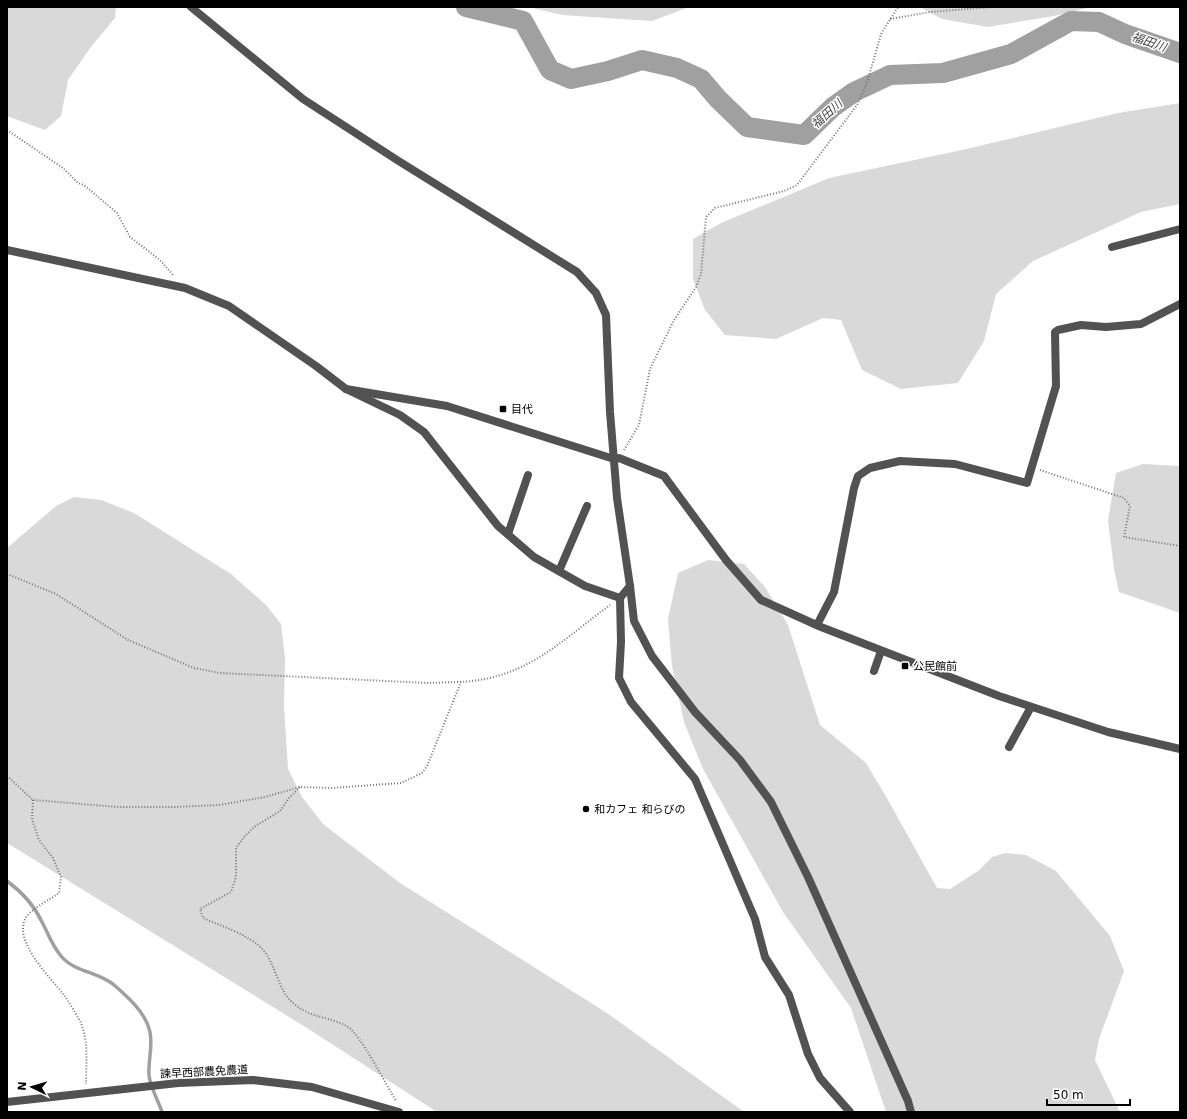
<svg xmlns="http://www.w3.org/2000/svg" width="1187" height="1119" font-family="'DejaVu Sans','Noto Sans JP',sans-serif">
<rect width="100%" height="100%" fill="#fff"/>
<g fill="#d9d9d9">
<polygon points="7,7 116,7 115,18 90,48 68,80 61,116 45,130 7,116"/>
<polygon points="528,7 689,7 652,21 562,15"/>
<polygon points="920,7 1091,7 1054,16 988,27 942,19"/>
<polygon points="1180,103 1180,204 1141,212 1033,261 996,294 984,341 958,383 901,389 862,370 841,320 823,318 776,339 725,335 705,310 693,279 693,239 721,223 829,178 962,150 1118,113"/>
<polygon points="1143,464 1180,466 1180,613 1119,592 1114,569 1108,520 1116,473"/>
<polygon points="74,497 101,500 134,513 231,574 266,605 281,624 285,658 284,706 288,769 302,797 323,824 400,883 607,1013 744,1112 437,1112 307,1028 7,843 7,548 56,506"/>
<polygon points="708,560 744,564 765,587 788,625 820,725 866,763 888,800 937,888 950,889 978,871 992,857 1005,853 1026,855 1056,871 1110,936 1124,971 1099,1039 1095,1060 1120,1112 886,1112 851,1008 783,912 703,769 684,722 672,666 668,619 678,573"/>
</g>
<g fill="none" stroke-linecap="round" stroke-linejoin="round">
<path stroke="#a0a0a0" stroke-width="3.5" d="M7 881C22 892 34 905 42 922 49 935 51 944 61 956 74 972 99 972 114 985 128 997 146 1013 150 1032 153 1046 148 1061 149 1075 150 1087 158 1100 162 1112"/>
<polyline stroke="#a0a0a0" stroke-width="20" points="466,7 523,21 550,70 571,79 608,71 642,60 677,68 701,79 718,99 747,127 804,135 833,107 854,92 890,75 943,73 1011,54 1071,21 1099,22 1125,34 1180,53"/>
<g stroke="#747474" stroke-width="2" stroke-dasharray="1 2" stroke-linecap="butt">
<polyline points="890,19 930,12 992,7"/>
<polyline points="7,130 63,168 78,183 84,185 117,213 130,237 160,260 174,276"/>
<polyline points="624,450 639,425 650,369 674,320 696,287 701,274 706,217 715,208 784,191 797,185 857,105 867,83 881,34 898,7"/>
<polyline points="1040,470 1124,498 1130,506 1124,537 1180,546"/>
<path d="M7 574 56 594 128 640 194 668 220 673 428 683C450 682 475 683 497 676 541 664 574 631 610 605"/>
<polyline points="7,776 33,800 118,807 175,807 219,805 265,797 300,787 332,788 401,783 422,773 427,766 461,682"/>
<path d="M300 787 289 798 280 811 254 827 244 837 236 848V877L231 892 200 909 203 918C221 926 251 935 264 951 276 966 278 990 293 1003 311 1019 330 1016 348 1027 360 1034 387 1086 396 1101"/>
<path d="M33 800 32 819 39 840 53 858 61 877 59 893C51 899 33 908 27 916 10 939 51 978 64 995 69 1002 75 1012 80 1021 89 1040 86 1062 86 1084"/>
</g>
<g stroke="#525252" stroke-width="8">
<polyline points="1112,247 1180,229"/>
<polyline points="7,250 185,288 229,306 316,366 346,389 400,415 424,432 498,526 534,557 585,586 620,598"/>
<polyline points="346,389 447,406 614,459 619,458 664,476 726,560 761,600 821,627 999,696 1108,732 1180,749"/>
<polyline points="508,534 528,475"/>
<polyline points="559,571 587,506"/>
<polyline points="630,586 620,598 621,642 619,678 631,702 695,779 755,919 765,957 789,995 808,1054 820,1078 850,1112"/>
<polyline points="817,625 834,592 854,488 858,476 870,468 900,461 955,464 1027,483 1056,386 1055,332 1058,330 1081,325 1106,327 1141,324 1180,304"/>
<polyline points="874,671 881,651"/>
<polyline points="1009,747 1031,707"/>
</g>
<g stroke="#525252" stroke-width="8">
<polyline points="191,7 303,99 397,160 577,272 596,293 606,315 610,412 617,498 630,586 634,621 652,656 695,712 740,760 771,802 808,877 908,1101 911,1112"/>
<polyline points="7,1102 178,1083 253,1080 312,1087 399,1112"/>
</g>
</g>
<g fill="#000" stroke="#fff" stroke-width="1.5">
<rect x="499" y="405" width="8" height="8" rx="2"/>
<rect x="901" y="662" width="8" height="8" rx="2"/>
<circle cx="586" cy="809" r="4"/>
</g>
<g text-anchor="middle" dominant-baseline="central" stroke-width="3" stroke-linejoin="round" paint-order="stroke">
<g font-size="11" fill="#000" stroke="#fff" text-anchor="start">
<text x="511" y="409">目代</text>
<text x="913" y="666">公民館前</text>
<text x="594" y="809">和カフェ 和らびの</text>
</g>
<g font-size="11" fill="#000" stroke="#fff">
<text transform="translate(204 1072) rotate(-3)">諫早西部農免農道</text>
</g>
<g font-size="12" font-style="italic" fill="#414141" stroke="#fff">
<text transform="translate(1149 42) rotate(19)">福田川</text>
<text transform="translate(827 114) rotate(-42)">福田川</text>
</g>
</g>
<rect width="1187" height="1119" fill="none" stroke="#000000" stroke-width="16"/>
<g transform="translate(32 1087) rotate(275)" stroke="#ffffff" stroke-width="3" paint-order="stroke">
<path d="M0-3L7 15L0 10L-7 15Z" fill="#000000"/>
<text y="-6" font-size="11" font-weight="bold" text-anchor="middle" fill="#000000">N</text>
</g>
<path d="M1047 1099v6h83v-6" fill="none" stroke="#000000" stroke-width="2"/>
<text x="1053" y="1099" font-size="12" fill="#000000" stroke="#ffffff" stroke-width="3" paint-order="stroke">50 m</text>
</svg>
